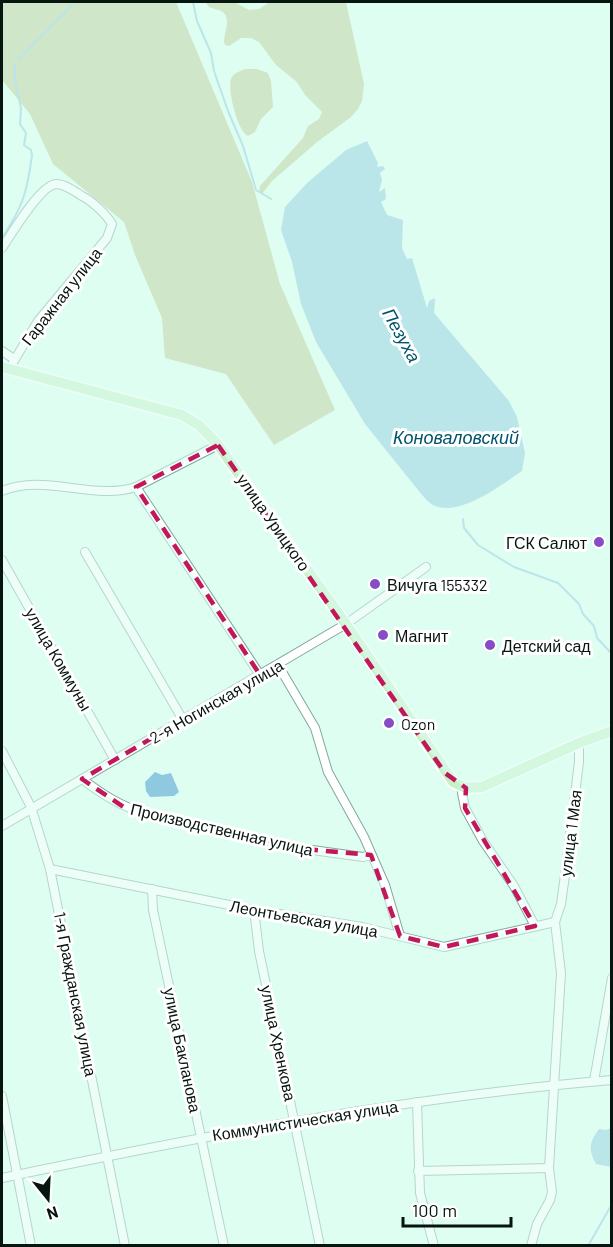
<svg xmlns="http://www.w3.org/2000/svg" width="613" height="1247" font-family="Barlow,sans-serif">
<rect width="100%" height="100%" fill="#defef2"/>
<g fill="#bec998">
<polygon points="2,2 176,2 252,182 280,284 335,410 274,445 226,374 165,358 162,318 135,255 124,222 53,164 30,114 2,80"/>
<path d="M205 2H234L249 10 259 9 270 2H346L364 84 362 101 358 109 351 117 317 142 272 181 262 194 259 192 260 186 303 138 308 126 319 119 322 112 305 95 297 82 276 65 259 42 251 38H241L229 46 225 45C221 35 233 22 223 12 219 9 213 9 209 7Z"/>
<path d="M246 69H257L268 73 271 81 273 107 261 119 255 132 248 136C238 132 227 90 231 79 233 73 240 71 246 69Z"/>
</g>
<g fill="#8fc9e0">
<path d="M367 141 378 163 377 167 383 166 385 169 380 173 382 180 379 192 385 188 386 199 381 202 387 215 403 220 402 248 407 259 412 258 427 308 429 301 435 298 434 313 509 401 517 417 525 453 522 471C501 485 459 518 433 505 429 503 425 498 422 495L365 424 316 342 301 304 292 262 281 230 285 207 307 183 346 150Z"/>
<polygon points="155,772 162,775 171,773 179,792 174,796 150,797 146,791 145,782"/>
<path d="M611 1128V1167L596 1164C588 1150 589 1142 599 1129L606 1130Z"/>
</g>
<g fill="none" stroke-linecap="round" stroke-linejoin="round">
<g stroke="#8fc9e0" stroke-width="2">
<polyline points="193,2 197,21 211,53 214,71 228,111 243,146 256,190 271,199"/>
<polyline points="18,60 75,2"/>
<path d="M2 238C23 206 27 193 32 155L31 150 24 145 26 133 20 124 21 108 15 80V64"/>
<polyline points="463,519 464,528 478,545 514,567 558,583 579,604 583,614 594,626 597,638 612,654"/>
<polyline points="588,1246 612,1204"/>
</g>
<defs>
<g id="minor">
<path d="M2 248C11 235 40 185 56 184 65 184 74 191 82 196 92 201 106 214 112 224L107 238 38 321 9 369"/>
<polyline points="2,351 14,359"/>
<polyline points="136,487 260,675"/>
<path d="M2 491C45 473 92 501 136 487L218 445"/>
<polyline points="85,552 183,720"/>
<polyline points="2,560 115,760"/>
<polyline points="278,665 315,728 328,772 364,837 385,885 400,936"/>
<polyline points="2,751 31,807 50,869 125,1246"/>
<path d="M82 779C102 794 120 806 144 813L305 849 363 857 371 855"/>
<polyline points="466,788 462,793 465,808 483,841 514,886 535,926"/>
<polyline points="2,826 346,624 426,567"/>
<polyline points="50,869 254,910 362,927 444,947 555,922"/>
<polyline points="152,889 153,910 224,1246"/>
<polyline points="254,910 259,951 320,1246"/>
<polyline points="594,1081 612,978"/>
<polyline points="2,1096 31,1246"/>
<polyline points="417,1102 420,1193 434,1246"/>
<polyline points="418,1171 549,1168"/>
<path d="M2 1178C203 1136 406 1097 612 1080"/>
<polyline points="531,1246 537,1224 550,1200 552,1192 549,1168 561,973 555,922 561,904 566,868 579,762 579,743"/>
</g>
<polyline id="major" points="2,367 182,415 200,426 218,445 346,624 453,782 466,788 482,787 579,743 612,731"/>
</defs>
<use href="#minor" stroke="#82a89b" stroke-width="10"/>
<use href="#major" stroke="#fff" stroke-width="13"/>
<use href="#minor" stroke="#fff" stroke-width="8"/>
<use href="#major" stroke="#c7f1c8" stroke-width="10"/>
</g>
<path d="M0 0H613V1247H0ZM218 445 445 773 466 788 465 808 535 926 444 947 400 936 371 855 305 849 144 813 125 808 82 779 260 675 136 487Z" fill="#defef2" fill-opacity=".55" fill-rule="evenodd"/>
<path fill="none" stroke="#c2185b" stroke-width="4.5" stroke-dasharray="12 8" stroke-linejoin="round" d="M218 445 445 773 466 788 465 808 535 926 444 947 400 936 371 855 305 849 144 813 125 808 82 779 260 675 136 487Z"/>
<g fill="#864dc4" stroke="#fff" stroke-width="2">
<circle cx="599" cy="542" r="6"/>
<circle cx="375" cy="584" r="6"/>
<circle cx="383" cy="635" r="6"/>
<circle cx="490" cy="645" r="6"/>
<circle cx="389" cy="723" r="6"/>
</g>
<g text-anchor="middle" dominant-baseline="central" stroke-width="6" stroke-linejoin="round" paint-order="stroke">
<g font-size="16" fill="#071511" stroke="#fff">
<text transform="translate(61 296) rotate(-52)">Гаражная улица</text>
<text transform="translate(274 522) rotate(55)">улица Урицкого</text>
<text transform="translate(59 659) rotate(60)">улица Коммуны</text>
<text transform="translate(216 701) rotate(-30)">2-я Ногинская улица</text>
<text transform="translate(222 829) rotate(13)">Производственная улица</text>
<text transform="translate(570 833) rotate(-83)">улица 1 Мая</text>
<text transform="translate(304 918) rotate(10)">Леонтьевская улица</text>
<text transform="translate(76 994) rotate(79)">1-я Гражданская улица</text>
<text transform="translate(279 1043) rotate(78)">улица Хренкова</text>
<text transform="translate(183 1050) rotate(78)">улица Бакланова</text>
<text transform="translate(305 1120) rotate(-9)">Коммунистическая улица</text>
</g>
<g font-size="16" fill="#071511" stroke="#fff" text-anchor="start">
<text x="587" y="542" text-anchor="end">ГСК Салют</text>
<text x="387" y="584">Вичуга 155332</text>
<text x="395" y="635">Магнит</text>
<text x="502" y="645">Детский сад</text>
<text x="401" y="723">Ozon</text>
</g>
<g font-size="18" font-style="italic" fill="#00536a" stroke="#fff">
<text transform="translate(402 335) rotate(61)">Пезуха</text>
<text x="456" y="437">Коноваловский</text>
</g>
</g>
<rect width="613" height="1247" fill="none" stroke="#071511" stroke-width="6"/>
<g transform="translate(48 1199) rotate(162)" stroke="#ffffff" stroke-width="4.5" paint-order="stroke">
<path d="M0-4.5L10 22L0 15L-10 22Z" fill="#071511"/>
<text y="-9" font-size="16" font-weight="bold" text-anchor="middle" fill="#071511">N</text>
</g>
<path d="M403 1217v9h108v-9" fill="none" stroke="#071511" stroke-width="3"/>
<text x="412" y="1217" font-size="18" fill="#071511" stroke="#ffffff" stroke-width="4.5" paint-order="stroke">100 m</text>
</svg>
